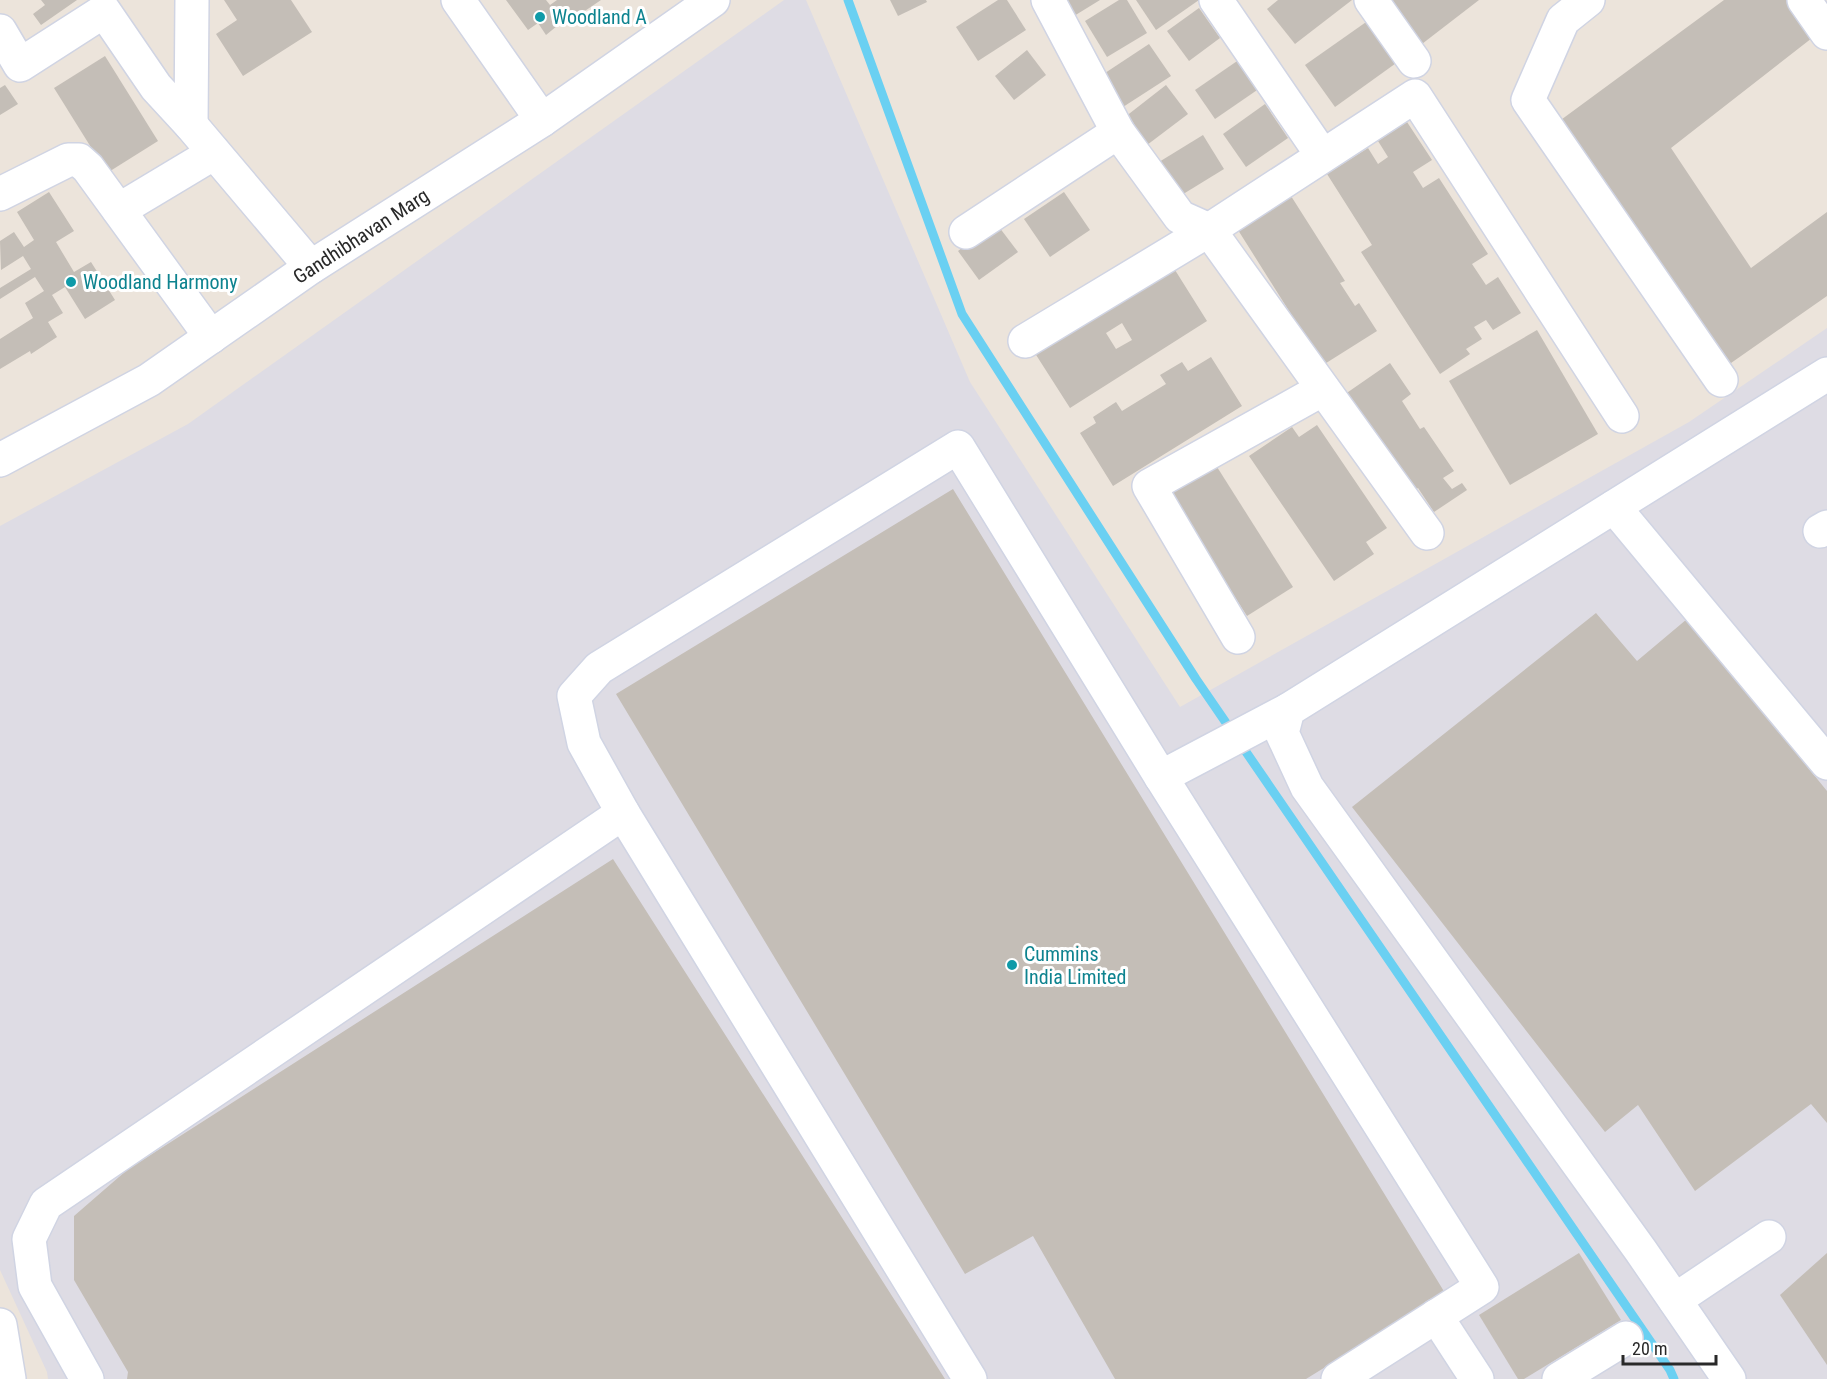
<svg xmlns="http://www.w3.org/2000/svg" width="1827" height="1379" font-family="'Roboto Condensed',sans-serif">
<rect width="100%" height="100%" fill="#ece4db"/>
<polygon fill="#dedce4" points="784,0 806,0 970,382 1180,707 1689,422 1827,328 1827,1379 48,1379 47,1372 0,1270 0,526 188,424"/>
<g fill="none" stroke-linecap="round" stroke-linejoin="round">
<polyline stroke="#6ad0f2" stroke-width="9" points="848,0 962,314 1196,679 1670,1370 1674,1379"/>
</g>
<g fill="#c4beb7" fill-rule="evenodd">
<polygon points="41,0 77,0 41,25 33,14 45,5"/>
<polygon points="224,0 291,0 312,32 243,76 216,34 237,20"/>
<polygon points="506,0 546,0 550,5 557,0 601,0 576,17 571,10 556,21 553,17 552,18 557,26 546,35 538,23 528,30"/>
<polygon points="890,0 926,0 927,2 898,16"/>
<polygon points="998,0 1007,0 1026,30 978,61 956,27"/>
<polygon points="1064,0 1100,0 1074,16"/>
<polygon points="1119,0 1127,0 1147,33 1107,57 1085,21"/>
<polygon points="1136,0 1199,0 1156,30"/>
<polygon points="1278,0 1352,0 1295,44 1267,9"/>
<polygon points="1392,0 1479,0 1418,47 1386,5"/>
<polygon points="1724,0 1796,0 1821,31 1671,148 1751,268 1827,212 1827,296 1721,370 1554,125"/>
<polygon points="1199,8 1220,38 1189,61 1167,31"/>
<polygon points="1369,20 1399,61 1335,107 1305,65"/>
<polygon points="1149,44 1171,76 1123,107 1102,75"/>
<polygon points="1027,50 1046,75 1014,100 995,76"/>
<polygon points="105,56 158,141 107,173 54,88"/>
<polygon points="1243,57 1263,86 1215,119 1195,90"/>
<polygon points="5,85 18,104 0,115 0,88"/>
<polygon points="1166,85 1188,114 1147,145 1125,117"/>
<polygon points="1265,104 1288,138 1246,167 1223,134"/>
<polygon points="1407,122 1432,160 1413,172 1423,188 1439,178 1488,254 1472,264 1486,285 1498,277 1521,313 1493,330 1486,320 1474,327 1482,339 1466,349 1470,354 1440,374 1361,252 1372,245 1327,174 1368,148 1378,164 1388,157 1378,141"/>
<polygon points="1203,135 1224,169 1180,196 1159,162"/>
<polygon points="49,192 74,231 56,242 74,272 91,262 115,300 85,319 65,287 52,295 63,313 48,322 57,337 31,354 30,351 0,369 0,339 33,318 25,303 44,291 35,277 0,299 0,288 31,269 23,256 1,270 0,241 14,232 24,247 34,240 17,212"/>
<polygon points="1064,192 1090,230 1050,257 1024,219"/>
<polygon points="1291,196 1345,281 1340,283 1355,306 1359,303 1377,331 1323,365 1238,230"/>
<polygon points="996,223 1018,252 979,280 958,251"/>
<path d="M1175 270 1207 321 1070 408 1031 347 1147 274 1153 283ZM1122 323 1132 340 1116 349 1106 333Z"/>
<polygon points="1537,330 1598,434 1510,485 1449,381"/>
<polygon points="1211,357 1242,406 1113,486 1080,433 1096,423 1093,417 1116,402 1122,411 1166,384 1160,375 1182,362 1188,371"/>
<polygon points="1390,363 1411,394 1402,401 1420,429 1424,427 1454,471 1443,478 1452,489 1462,483 1467,490 1434,512 1418,488 1405,497 1338,399"/>
<polygon points="1317,425 1387,528 1366,542 1374,554 1334,581 1249,456 1292,427 1299,437"/>
<polygon points="1212,459 1293,587 1247,616 1165,488"/>
<polygon points="953,489 1445,1293 1306,1379 1115,1379 1033,1236 965,1274 616,694"/>
<polygon points="1596,613 1637,661 1687,619 1827,791 1827,1123 1811,1104 1695,1191 1638,1105 1605,1132 1352,807"/>
<polygon points="613,859 945,1379 127,1379 128,1372 74,1280 74,1216 127,1170"/>
<polygon points="1579,1253 1621,1320 1524,1379 1518,1379 1479,1315"/>
<polygon points="1827,1253 1827,1365 1780,1295"/>
</g>
<g fill="none" stroke-linecap="round" stroke-linejoin="round">
<defs>
<g id="minor">
<polyline points="458,0 542,120"/>
<polyline points="1048,0 1118,132 1180,217 1209,230 1427,533"/>
<polyline points="1216,0 1322,155"/>
<polyline points="1371,0 1414,61"/>
<polyline points="1588,0 1563,20 1528,100 1721,380"/>
<polyline points="1804,0 1827,33"/>
<polyline points="0,31 20,65 104,11 156,87 191,125 311,267"/>
<polyline points="191,125 192,0"/>
<polyline points="0,194 68,160 79,160 88,168 211,337"/>
<polyline points="119,210 214,153"/>
<polyline points="966,232 1118,132"/>
<polyline points="1025,341 1209,230 1415,96 1622,416"/>
<polyline points="0,460 149,380 311,267 542,120 713,0"/>
<polyline points="1614,507 1827,763"/>
<polyline points="1820,531 1827,527"/>
<polyline points="1238,637 1149,486 1323,389"/>
<polyline points="1161,777 1482,1287 1338,1379"/>
<polyline points="1675,1300 1769,1237"/>
<polyline points="1436,1316 1477,1379"/>
<polyline points="0,1325 9,1379"/>
<polyline points="87,1379 35,1286 29,1239 46,1204 623,813"/>
<polyline points="970,1379 623,813 584,743 574,696 599,668 958,447 1161,777 1288,710"/>
<polyline points="1559,1379 1626,1338"/>
<polyline points="1729,1379 1641,1251 1307,787 1282,733 1288,710 1827,374"/>
</g>
</defs>
<use href="#minor" stroke="#d0d4e3" stroke-width="36"/>
<use href="#minor" stroke="#fff" stroke-width="33"/>
</g>
<g fill="#0f9aa8" stroke="#fff" stroke-width="2">
<circle cx="540" cy="17" r="6"/>
<circle cx="71" cy="282" r="6"/>
<circle cx="1012" cy="965" r="6"/>
</g>
<g text-anchor="middle" dominant-baseline="central" stroke-width="6" stroke-linejoin="round" paint-order="stroke">
<g font-size="20" fill="#0d838f" stroke="#fff" text-anchor="start">
<text x="552" y="17">Woodland A</text>
<text x="83" y="282">Woodland Harmony</text>
<text x="1024" y="954">Cummins<tspan x="1024" dy="23">India Limited</tspan></text>
</g>
<g font-size="20" fill="#292929" stroke="#fff">
<text transform="translate(361 236) rotate(-33)">Gandhibhavan Marg</text>
</g>
</g>
<path d="M1623 1355v9h93v-9" fill="none" stroke="#292929" stroke-width="3"/>
<text x="1632" y="1355" font-size="18" fill="#292929" stroke="#ffffff" stroke-width="4.5" paint-order="stroke">20 m</text>
</svg>
